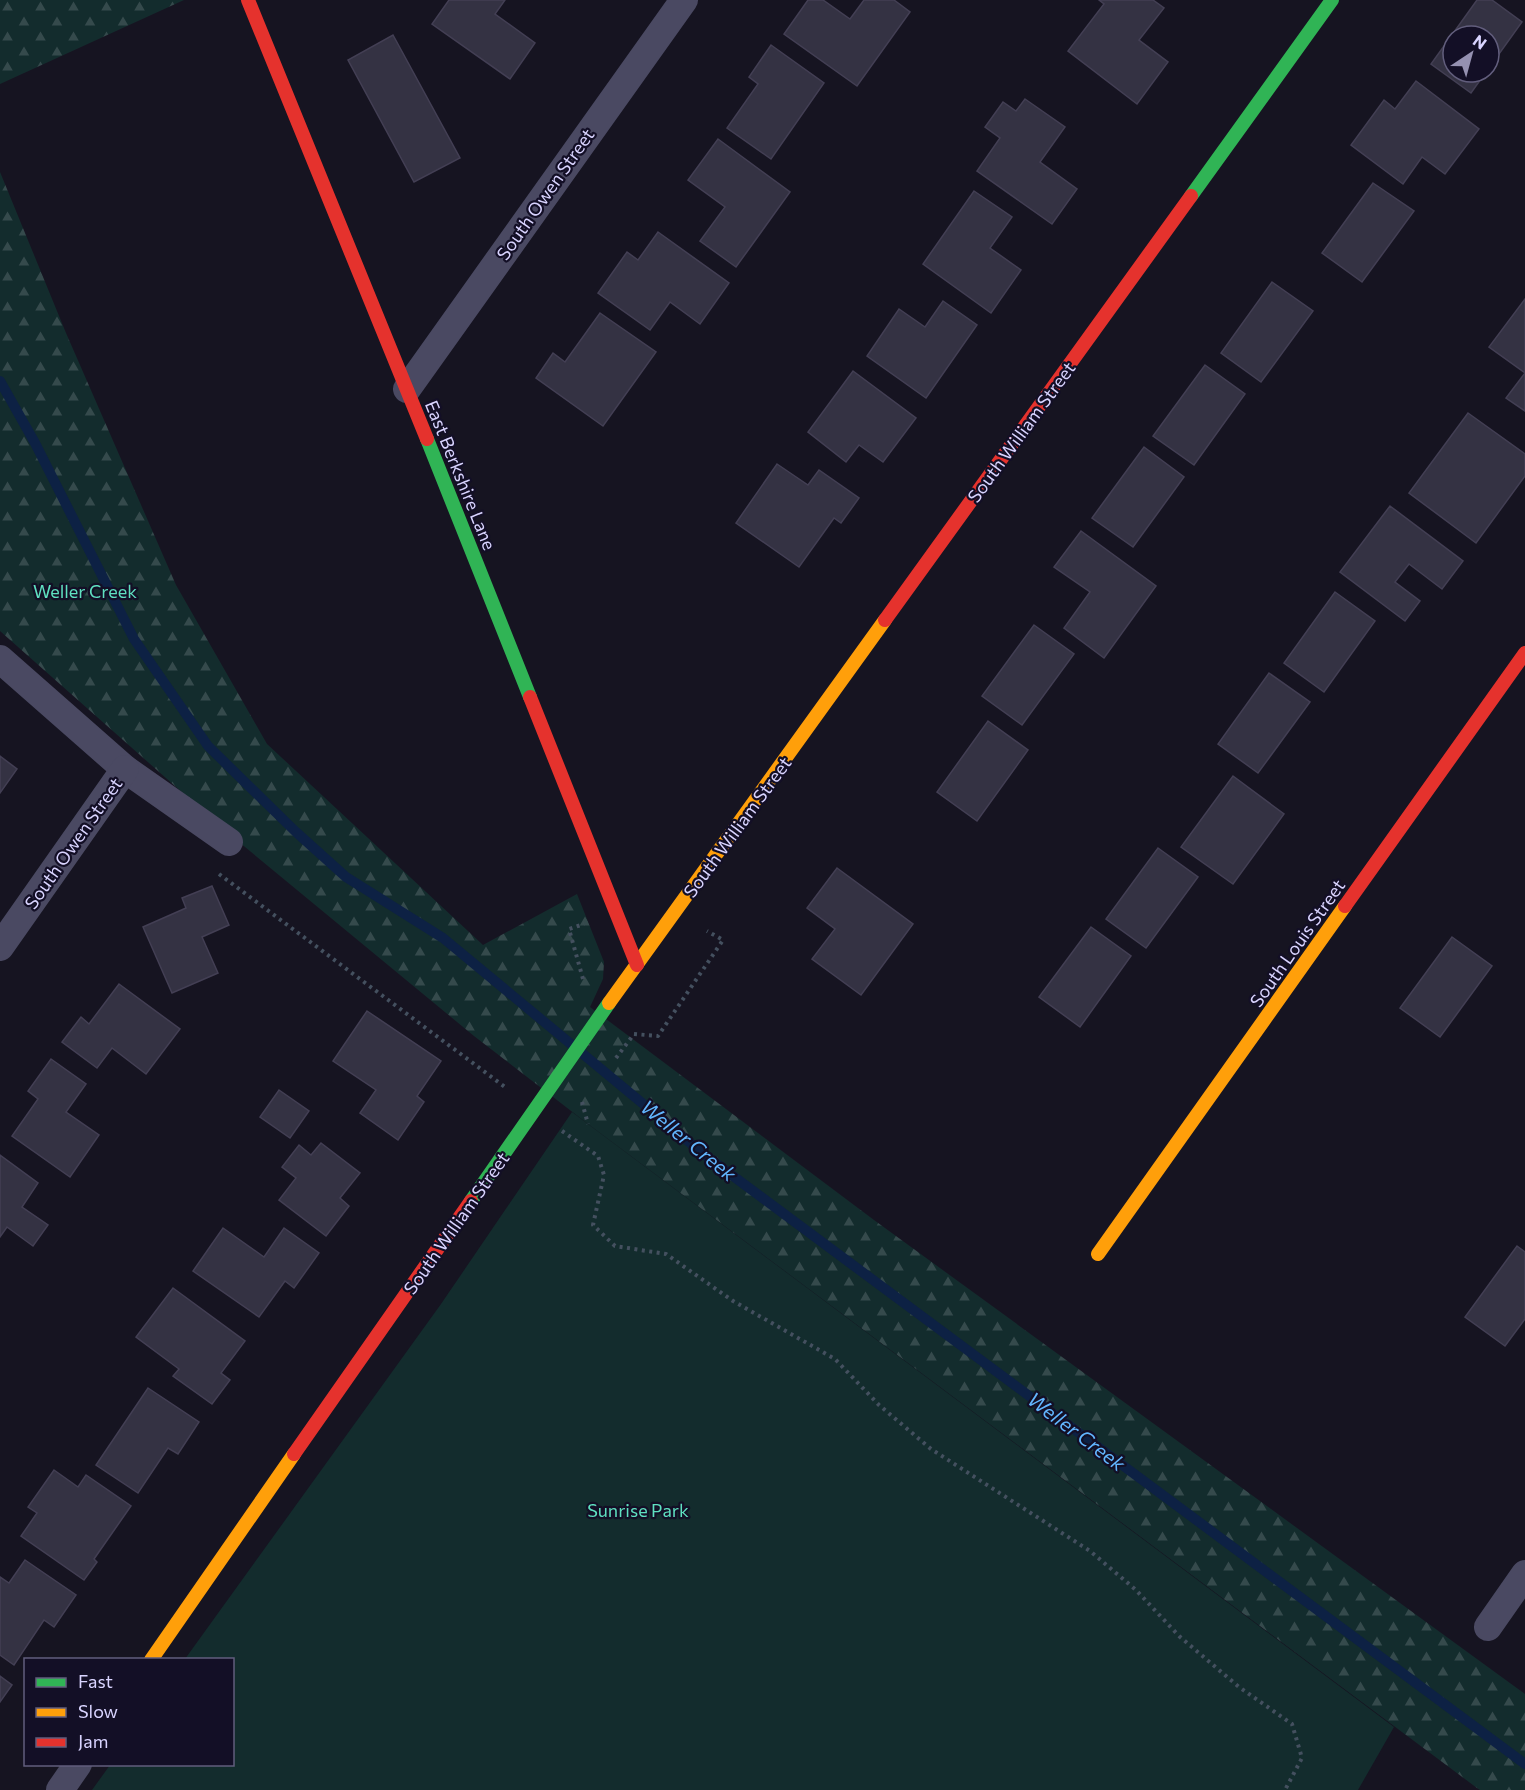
<svg xmlns="http://www.w3.org/2000/svg" width="1525" height="1790" font-family="Commissioner,sans-serif">
<defs>
<pattern id="forest-firs" width="22" height="20" patternUnits="userSpaceOnUse" patternTransform="scale(1.5)"><rect width="22" height="20" fill="#132c2d"/><path d="M5 1l3.5 6h-7zM16 11l3.5 6h-7z" fill="#354a4c"/></pattern>
</defs>
<rect width="100%" height="100%" fill="#161421"/>
<g fill="url(#forest-firs)">
<polygon points="0,0 184,0 0,84"/>
<polygon points="0,172 66,333 176,585 267,744 483,945 577,894 604,962 603,979 590,1007 874,1220 1525,1694 1525,1790 1480,1790 1477,1788 588,1124 474,1036 228,833 0,631"/>
</g>
<polygon fill="#132c2d" points="572,1112 1394,1727 1358,1790 92,1790 110,1765 232,1764 232,1660 185,1659 441,1304"/>
<g fill="none" stroke-linecap="round" stroke-linejoin="round">
<polyline stroke="#0d2144" stroke-width="10" points="0,381 35,443 134,639 208,746 296,832 346,877 443,938 706,1156 1525,1764"/>
</g>
<g fill="#343243" stroke="#433f54" stroke-width="1.5">
<polygon points="449,0 505,0 495,14 535,43 510,79 432,24"/>
<polygon points="808,0 823,0 850,19 864,0 894,0 910,12 857,86 784,34"/>
<polygon points="1099,0 1153,0 1164,8 1139,40 1168,62 1137,104 1068,51 1104,4"/>
<polygon points="1477,0 1492,0 1522,22 1489,68 1489,36 1453,36 1453,72 1486,72 1471,93 1431,64"/>
<polygon points="393,35 460,158 414,182 348,60"/>
<polygon points="771,45 824,83 771,159 727,128 758,84 749,77"/>
<polygon points="1416,81 1479,129 1445,174 1422,157 1403,184 1351,145 1384,100 1395,109"/>
<polygon points="1025,99 1065,127 1040,162 1077,189 1052,224 977,171 1000,138 985,127 1003,102 1016,111"/>
<polygon points="718,139 790,192 736,267 700,241 725,207 688,180"/>
<polygon points="1373,183 1414,211 1362,282 1322,253"/>
<polygon points="974,191 1012,217 990,248 1021,270 991,313 923,264"/>
<polygon points="658,232 729,283 700,324 670,302 650,330 598,293 627,252 638,260"/>
<polygon points="1272,282 1313,311 1261,382 1221,353"/>
<polygon points="1525,299 1525,411 1506,398 1525,373 1489,347"/>
<polygon points="943,301 977,325 926,398 867,356 899,309 925,327"/>
<polygon points="600,313 656,352 603,426 536,378 553,353 565,362"/>
<polygon points="1205,365 1245,394 1194,465 1153,436"/>
<polygon points="853,371 916,418 883,462 859,445 846,462 808,432"/>
<polygon points="1468,413 1525,454 1525,476 1476,543 1409,493"/>
<polygon points="1144,447 1184,477 1133,547 1092,518"/>
<polygon points="777,464 808,485 819,470 859,498 841,523 834,518 799,567 736,523"/>
<polygon points="1390,506 1463,561 1442,589 1409,564 1395,582 1420,601 1405,621 1340,572"/>
<polygon points="1081,531 1156,586 1104,658 1064,628 1090,592 1054,567"/>
<polygon points="1335,592 1375,621 1324,692 1284,663"/>
<polygon points="1034,625 1074,654 1022,725 982,696"/>
<polygon points="1269,673 1310,702 1258,773 1218,744"/>
<polygon points="988,721 1028,750 977,821 937,792"/>
<polygon points="0,756 17,769 0,793"/>
<polygon points="1233,776 1284,814 1233,884 1181,847"/>
<polygon points="1158,848 1198,877 1146,948 1106,919"/>
<polygon points="837,868 913,924 861,995 812,959 835,929 807,908"/>
<polygon points="212,886 229,925 202,937 218,973 172,993 143,927 186,908 182,898"/>
<polygon points="1091,927 1131,956 1080,1027 1039,997"/>
<polygon points="1452,937 1492,966 1440,1037 1400,1008"/>
<polygon points="119,984 180,1029 146,1074 112,1048 97,1068 62,1042 81,1017 89,1024"/>
<polygon points="367,1011 441,1061 417,1096 424,1102 398,1140 360,1113 376,1090 333,1061"/>
<polygon points="51,1059 86,1084 66,1112 99,1135 70,1177 12,1136 38,1099 28,1091"/>
<polygon points="279,1090 309,1111 290,1138 260,1117"/>
<polygon points="321,1143 360,1173 340,1198 349,1206 326,1236 279,1200 296,1178 282,1167 299,1145 311,1155"/>
<polygon points="0,1155 38,1183 22,1207 48,1225 33,1246 7,1227 0,1237"/>
<polygon points="223,1228 264,1257 284,1228 319,1253 294,1288 285,1281 259,1317 193,1271"/>
<polygon points="1517,1246 1525,1252 1525,1319 1505,1346 1465,1317"/>
<polygon points="173,1288 245,1341 221,1373 230,1380 212,1404 173,1376 179,1369 136,1337"/>
<polygon points="148,1388 199,1422 178,1454 168,1448 138,1493 96,1465"/>
<polygon points="54,1470 78,1487 86,1475 131,1506 94,1559 97,1562 84,1580 21,1536 37,1513 28,1507"/>
<polygon points="25,1560 76,1595 54,1627 44,1620 14,1665 0,1655 0,1577 9,1583"/>
<polygon points="0,1676 12,1685 0,1702"/>
</g>
<g fill="none" stroke-linecap="round" stroke-linejoin="round">
<g stroke="#44505f" stroke-width="4" stroke-dasharray="3 4.5" stroke-linecap="butt">
<polyline points="219,874 505,1087"/>
<polyline points="583,979 569,929 584,924"/>
<polyline points="616,1058 634,1034 658,1036 723,940 707,931"/>
<polyline points="582,1102 588,1124"/>
<polyline points="562,1131 598,1156 604,1175 593,1225 615,1246 666,1254 733,1301 835,1359 879,1405 931,1449 1090,1551 1136,1590 1179,1636 1239,1687 1292,1724 1302,1758 1285,1790"/>
</g>
<g stroke="#4a4962" stroke-width="28">
<polyline points="407,389 684,0"/>
<polyline points="0,659 125,769 229,842"/>
<polyline points="0,947 125,769"/>
<polyline points="1488,1627 1525,1574"/>
<polyline points="60,1790 78,1764"/>
</g>
<g stroke="#30b455" stroke-width="14">
<polyline points="1191,196 1332,0"/>
<polyline points="427,439 530,697"/>
<polyline points="471,1201 609,1003"/>
</g>
<g stroke="#ff9f0a" stroke-width="14">
<polyline points="609,1003 885,620"/>
<polyline points="1098,1254 1345,906"/>
<polyline points="151,1660 294,1454"/>
</g>
<g stroke="#e5322d" stroke-width="14">
<polyline points="248,0 427,439"/>
<polyline points="885,620 1191,196"/>
<polyline points="530,697 637,965"/>
<polyline points="1345,906 1525,653"/>
<polyline points="294,1454 471,1201"/>
</g>
</g>
<g text-anchor="middle" dominant-baseline="central" stroke-width="4.5" stroke-linejoin="round" paint-order="stroke">
<g font-size="18" fill="#d9d4ff" stroke="#130f26">
<text transform="translate(545 194) rotate(-55)">South Owen Street</text>
<text transform="translate(1021 432) rotate(-54)">South William Street</text>
<text transform="translate(461 475) rotate(68)">East Berkshire Lane</text>
<text transform="translate(737 827) rotate(-54)">South William Street</text>
<text transform="translate(73 843) rotate(-55)">South Owen Street</text>
<text transform="translate(1297 943) rotate(-55)">South Louis Street</text>
<text transform="translate(456 1223) rotate(-55)">South William Street</text>
</g>
<g font-size="18" fill="#5fe0c0" stroke="#130f26">
<text x="85" y="591">Weller Creek</text>
<text x="638" y="1510">Sunrise Park</text>
</g>
<g font-size="20" font-style="italic" fill="#62b6ff" stroke="#130f26">
<text transform="translate(689 1140) rotate(39)">Weller Creek</text>
<text transform="translate(1077 1431) rotate(37)">Weller Creek</text>
</g>
</g>
<rect x="24" y="1658" width="210" height="108" fill="#130f26" stroke="#625e7d" stroke-width="1.5"/>
<rect x="36" y="1678" width="30" height="9" fill="#30b455" stroke="#625e7d" stroke-width="1.5"/>
<text x="78" y="1688" font-size="18" fill="#d9d4ff">Fast</text>
<rect x="36" y="1708" width="30" height="9" fill="#ff9f0a" stroke="#625e7d" stroke-width="1.5"/>
<text x="78" y="1718" font-size="18" fill="#d9d4ff">Slow</text>
<rect x="36" y="1738" width="30" height="9" fill="#e5322d" stroke="#625e7d" stroke-width="1.5"/>
<text x="78" y="1748" font-size="18" fill="#d9d4ff">Jam</text>
<g transform="translate(1471 54) rotate(36)"><circle r="28" fill="#130f26" stroke="#625e7d" stroke-width="1.5"/>
<path d="M0-4.5L10 22L0 15L-10 22Z" fill="#9591b1"/>
<text y="-9" font-size="16" font-weight="bold" text-anchor="middle" fill="#d9d4ff">N</text>
</g>
</svg>
